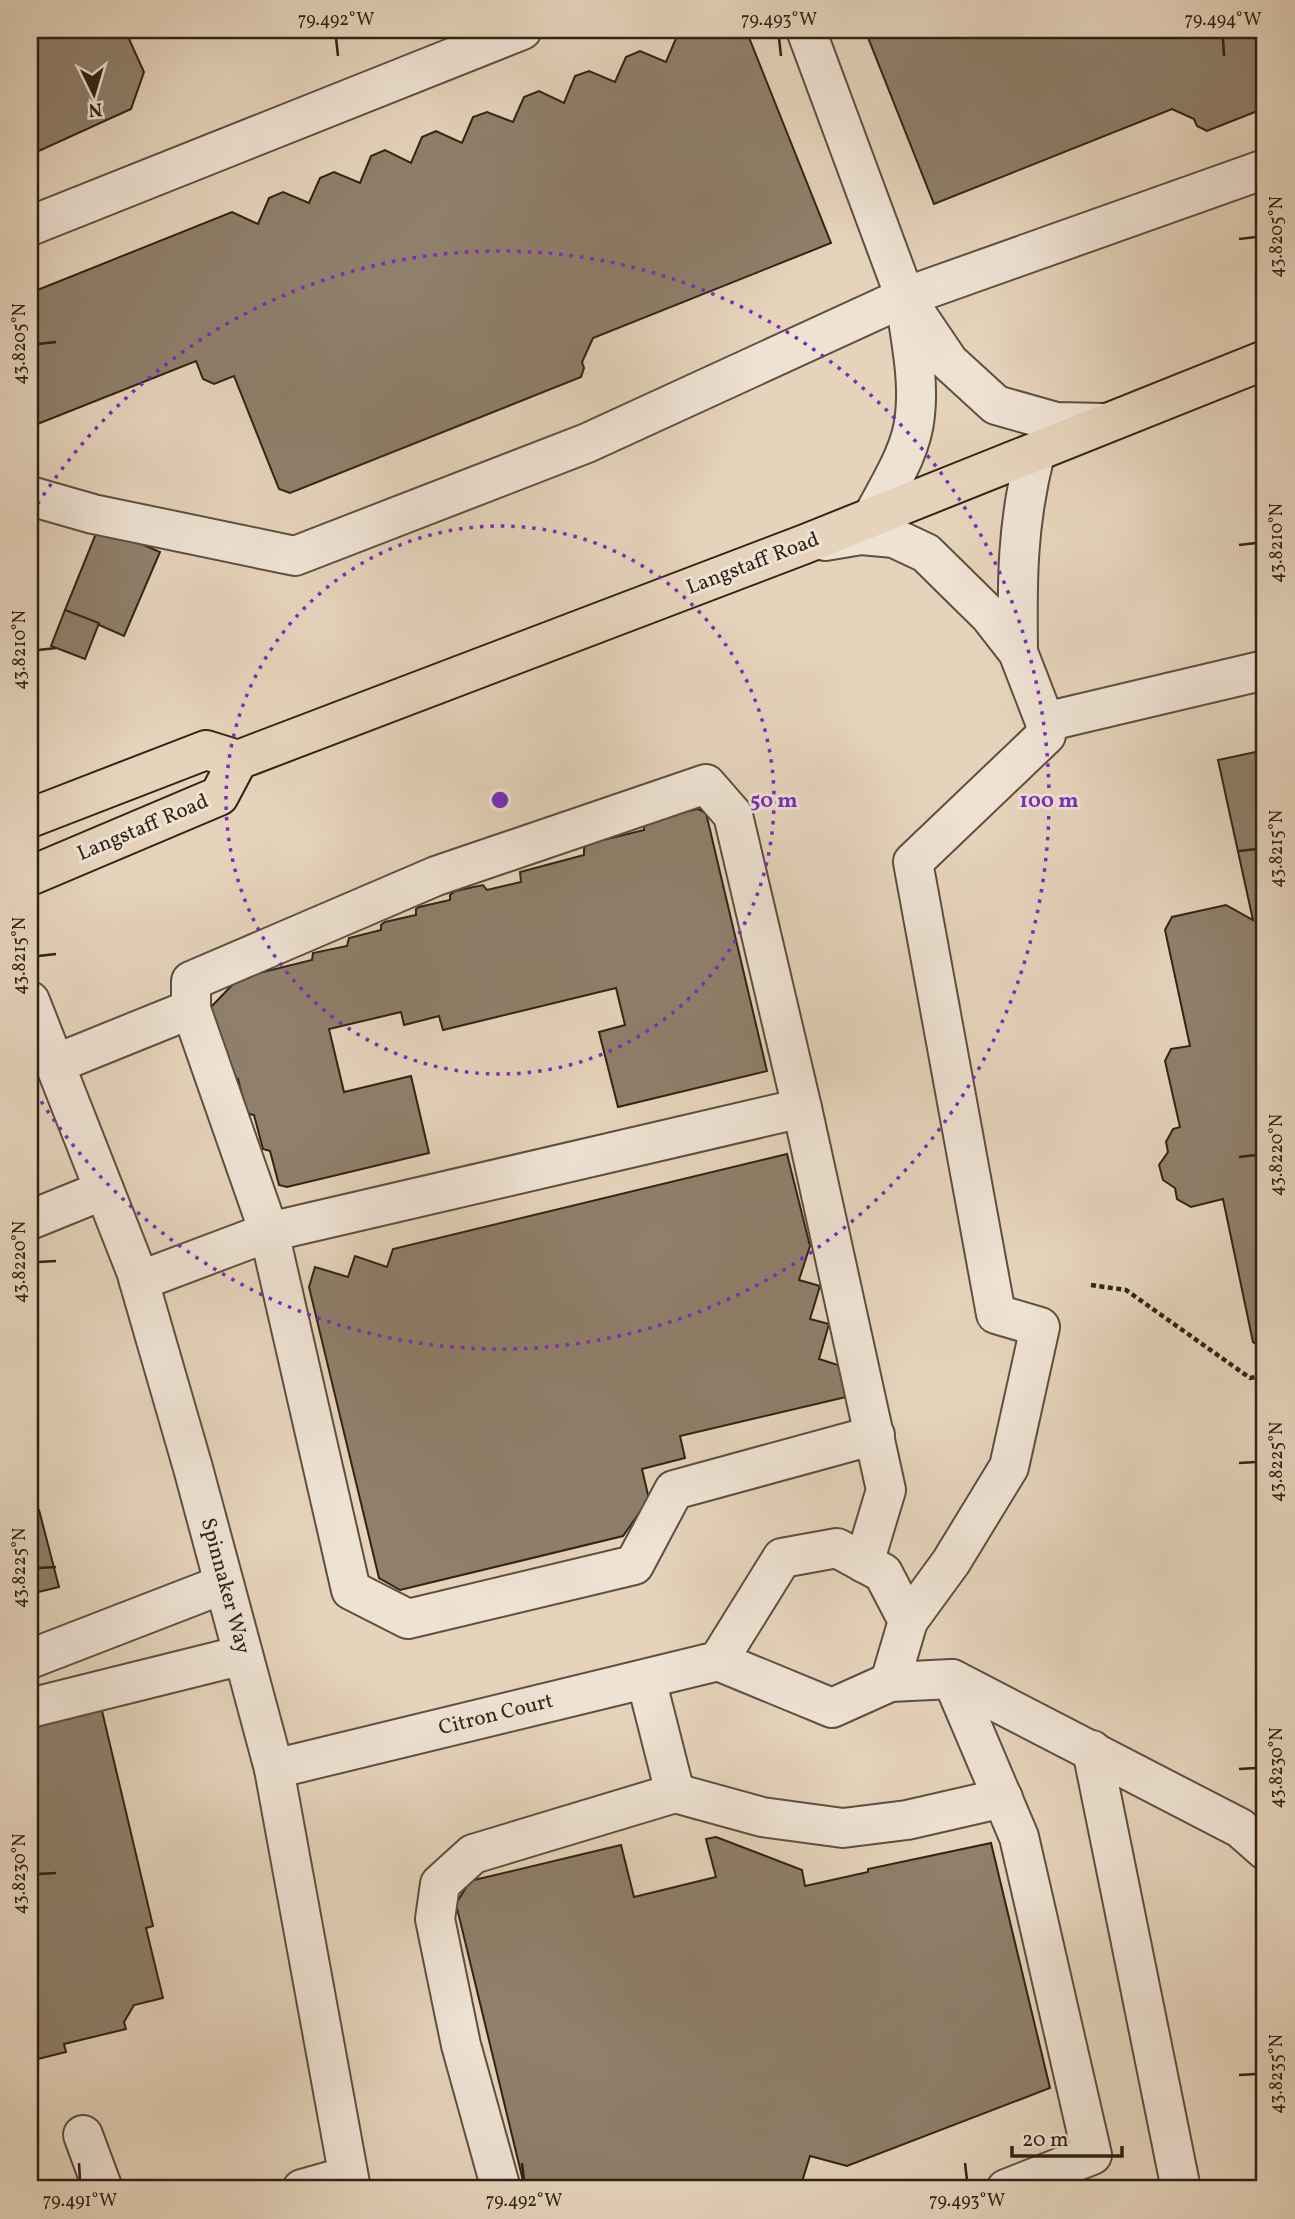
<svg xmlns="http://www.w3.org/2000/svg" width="1295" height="2219" font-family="Vollkorn,serif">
<rect width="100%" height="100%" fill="#e5d3bb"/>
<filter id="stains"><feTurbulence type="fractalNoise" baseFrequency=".00286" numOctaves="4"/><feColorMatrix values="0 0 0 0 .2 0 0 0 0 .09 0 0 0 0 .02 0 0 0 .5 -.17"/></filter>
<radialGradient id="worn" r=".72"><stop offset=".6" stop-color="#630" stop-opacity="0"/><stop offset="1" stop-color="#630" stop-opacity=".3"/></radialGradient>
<g fill="#8f7f6b" stroke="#312315" stroke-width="2">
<polygon points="30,30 125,30 144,72 131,109 30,155"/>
<polygon points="693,30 746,30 831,243 593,338 582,362 584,368 581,377 290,493 279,489 234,376 214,384 203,379 196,361 30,427 30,293 232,212 258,224 269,198 283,192 309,203 320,178 334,172 360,183 371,156 385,150 411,163 422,137 436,131 462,143 473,117 487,112 513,122 524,97 539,91 564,103 575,76 589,71 615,82 626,57 640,51 666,62 677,36"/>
<polygon points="865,30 1265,30 1265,108 1207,131 1197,126 1194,119 1172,109 934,204"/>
<polygon points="99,526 160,552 124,636 65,610"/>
<polygon points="65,610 99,623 85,659 51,646"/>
<polygon points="1265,750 1265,1349 1253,1342 1223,1199 1191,1207 1177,1199 1175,1188 1163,1180 1159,1165 1168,1152 1166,1142 1173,1129 1180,1127 1165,1061 1171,1049 1190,1046 1165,930 1172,917 1226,905 1253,920 1218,760"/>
<polygon points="698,809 706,813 767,1071 618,1107 599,1032 625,1025 616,988 443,1030 439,1016 404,1025 401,1012 329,1029 344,1092 411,1076 429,1153 287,1187 279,1185 270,1151 263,1149 254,1115 249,1114 246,1111 238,1079 236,1080 209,1009 239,978 312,960 313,953 347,946 349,938 381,930 381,925 385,922 416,915 416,909 419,907 450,900 450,895 455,891 483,885 487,890 521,882 520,872 584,855 584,849 587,844 644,830 644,825 650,820"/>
<polygon points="787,1154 810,1246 799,1280 820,1286 810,1319 829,1324 819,1359 838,1365 846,1397 680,1436 685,1458 642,1469 649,1499 623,1536 400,1590 379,1578 309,1287 315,1267 348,1277 355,1256 387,1267 393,1249"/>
<polygon points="30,1505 32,1512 39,1510 59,1587 30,1594"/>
<polygon points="98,1694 153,1926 146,1928 163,1998 134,2005 124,2022 126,2029 64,2044 66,2052 30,2061 30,1709"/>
<polygon points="716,1837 802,1870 805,1886 868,1872 868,1869 991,1843 1050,2088 847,2166 810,2156 801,2185 789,2189 525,2189 456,1904 470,1881 621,1845 634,1897 716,1877 706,1839"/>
</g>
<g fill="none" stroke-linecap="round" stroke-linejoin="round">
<defs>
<g id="minor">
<polyline points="806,30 905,297 949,362 996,405 1056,422 1106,423"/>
<polyline points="30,226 522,30"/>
<polyline points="30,496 93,514 295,556 587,443 905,297 1265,169"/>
<path d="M873 516C889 485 912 451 915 415 919 379 911 342 906 306"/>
<polyline points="825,541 861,535 894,538 926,553 990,616 1018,652 1045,722 1046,735 913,862 996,1314 1040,1327 1009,1467 951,1562 908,1621"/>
<path d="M1018 652C1017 580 1017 524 1035 454"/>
<polyline points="1045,722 1265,670"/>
<polyline points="30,1001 136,1271 193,1468 274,1769 351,2189"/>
<polyline points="191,1009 191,981 436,876 706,784 733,815 802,1108"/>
<polyline points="55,1064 191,1009 269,1232 139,1281"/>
<polyline points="30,1220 104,1190"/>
<polyline points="864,1563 886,1490 802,1108 269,1232 351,1590 408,1619 634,1565 674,1490 875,1435"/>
<polyline points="30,1659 224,1584"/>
<polyline points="646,1679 675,1793"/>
<polyline points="952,1679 1019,1837 1092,2155 1006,2189"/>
<polyline points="890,1682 952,1679 1240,1828 1265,1850"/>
<polyline points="30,1708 243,1655"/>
<polyline points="1092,1750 1181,2189"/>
<polyline points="274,1769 718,1661 832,1708 890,1682 908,1621 883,1573 837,1548 782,1558 718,1661"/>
<polyline points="83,2135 103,2189"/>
<polyline points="302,2189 348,2176"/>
<polyline points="501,2189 461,2045 435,1919 440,1884 473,1854 675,1793 762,1817 843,1828 907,1820 1003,1798"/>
</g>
<g id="major">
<polyline points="30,818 206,750 238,760 805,544 1265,360"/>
<polyline points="30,876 219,796 238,760"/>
</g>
</defs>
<use href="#minor" stroke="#5e4f3e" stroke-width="42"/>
<use href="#major" stroke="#312315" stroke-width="42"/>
<polyline stroke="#312315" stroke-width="4.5" stroke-dasharray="5 3.5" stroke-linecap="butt" points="1091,1285 1126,1290 1250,1378 1265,1375"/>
<use href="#minor" stroke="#eee2d3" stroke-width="38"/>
<use href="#major" stroke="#e5d3bb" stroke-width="38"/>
</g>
<path fill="none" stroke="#312315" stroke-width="2.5" d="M336 38 338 56M779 38 781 56M1223 38 1224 56M1239 239 1256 237M38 344 56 342M1239 545 1256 543M38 650 56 648M1239 851 1256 849M38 956 56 954M1239 1157 1256 1155M38 1262 56 1261M1239 1463 1256 1462M38 1568 56 1567M1239 1769 1256 1768M38 1874 56 1873M1239 2075 1256 2074M79 2163 80 2180M522 2163 524 2180M965 2163 967 2180"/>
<g fill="none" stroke="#7b2cbf" stroke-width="3.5" stroke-dasharray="3.5 7">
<circle cx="500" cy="800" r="274"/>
<path d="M32 513A549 549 0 1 1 32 1087"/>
</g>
<g text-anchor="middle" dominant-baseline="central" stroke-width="6" stroke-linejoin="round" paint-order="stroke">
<g font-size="21" fill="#312315" stroke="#eee2d3">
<text transform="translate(753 564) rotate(-21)">Langstaff Road</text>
<text transform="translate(143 828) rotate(-23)">Langstaff Road</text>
<text transform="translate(225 1586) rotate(75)">Spinnaker Way</text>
<text transform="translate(496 1715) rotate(-14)">Citron Court</text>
</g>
</g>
<circle cx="500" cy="800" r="10" fill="#7b2cbf" stroke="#eee2d3" stroke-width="3.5"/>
<g font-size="21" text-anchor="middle" font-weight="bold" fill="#7b2cbf" stroke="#eee2d3" stroke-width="6" stroke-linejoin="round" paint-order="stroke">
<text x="774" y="807">50 m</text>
<text x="1049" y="807">100 m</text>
</g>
<rect width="1295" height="2219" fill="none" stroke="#e5d3bb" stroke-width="77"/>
<g transform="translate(94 94) rotate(175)" stroke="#eee2d3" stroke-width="5" paint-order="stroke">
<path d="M0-5L12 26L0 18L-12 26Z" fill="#312315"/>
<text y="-10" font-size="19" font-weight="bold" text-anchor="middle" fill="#312315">N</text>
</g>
<path d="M1012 2146v10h110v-10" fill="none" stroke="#312315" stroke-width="3.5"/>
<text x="1022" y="2146" font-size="21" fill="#312315" stroke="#eee2d3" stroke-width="5" paint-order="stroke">20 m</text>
<rect x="38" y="38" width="1218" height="2142" fill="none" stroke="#312315" stroke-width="2.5"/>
<g font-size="18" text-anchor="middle" fill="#312315">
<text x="336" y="25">79.492°W</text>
<text x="779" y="25">79.493°W</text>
<text x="1223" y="25">79.494°W</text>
<text transform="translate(1276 237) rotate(-90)" y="6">43.8205°N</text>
<text transform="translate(19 344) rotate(-90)" y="6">43.8205°N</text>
<text transform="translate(1276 543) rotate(-90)" y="6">43.8210°N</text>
<text transform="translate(19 650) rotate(-90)" y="6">43.8210°N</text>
<text transform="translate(1276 849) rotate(-90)" y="6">43.8215°N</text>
<text transform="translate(19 956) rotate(-90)" y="6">43.8215°N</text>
<text transform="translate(1276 1155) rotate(-90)" y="6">43.8220°N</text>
<text transform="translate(19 1262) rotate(-90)" y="6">43.8220°N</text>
<text transform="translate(1276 1462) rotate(-90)" y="6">43.8225°N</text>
<text transform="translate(19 1568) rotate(-90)" y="6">43.8225°N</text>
<text transform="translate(1276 1768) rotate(-90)" y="6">43.8230°N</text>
<text transform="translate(19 1874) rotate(-90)" y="6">43.8230°N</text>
<text transform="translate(1276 2074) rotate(-90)" y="6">43.8235°N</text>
<text x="80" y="2206">79.491°W</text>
<text x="524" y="2206">79.492°W</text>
<text x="967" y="2206">79.493°W</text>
</g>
<rect width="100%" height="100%" filter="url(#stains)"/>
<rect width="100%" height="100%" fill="url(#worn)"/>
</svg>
